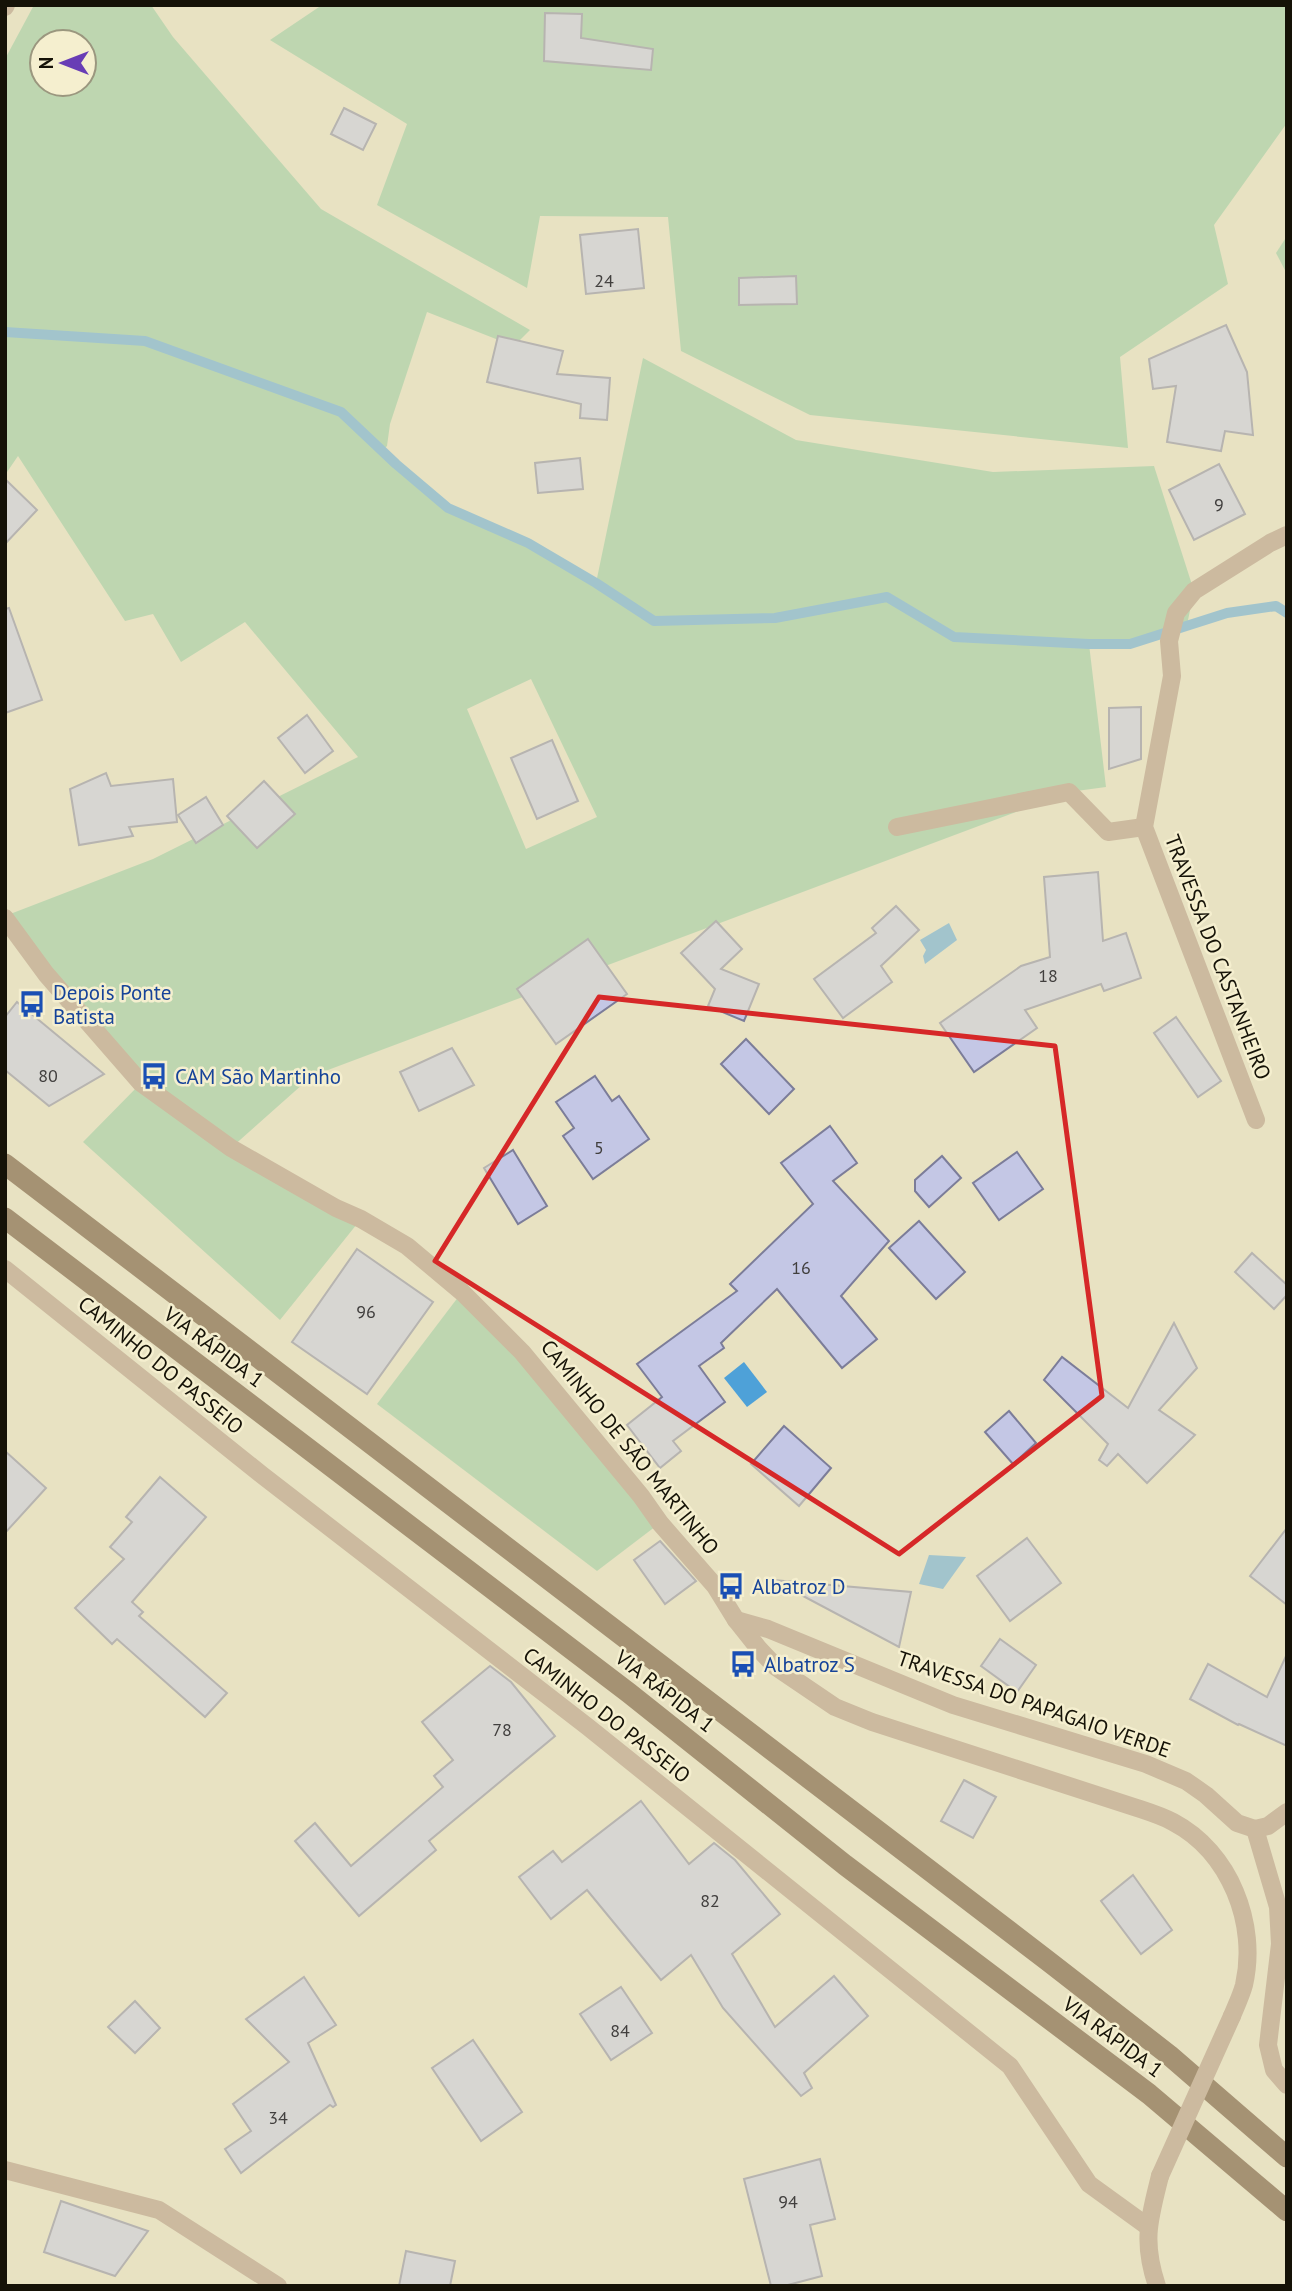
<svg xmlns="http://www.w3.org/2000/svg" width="1292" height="2291" font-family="'PT Sans',sans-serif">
<rect width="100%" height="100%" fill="#e8e2c2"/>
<g fill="#8dc89a" fill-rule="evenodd">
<path d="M34 5H151L173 37 321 209 530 330 514 346 427 312 390 424 387 446 382 451 448 508 528 543 596 583 643 358 796 440 993 472 1154 466 1194 591 1187 625 1130 644H1089L1106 787 1069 792 312 1076 231 1148 361 1219 280 1320 83 1142 141 1083 5 916 153 859 358 757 245 622 181 662 153 614 125 621 18 456 5 475V59ZM42 42H84V84H42ZM531 679 597 817 526 849 467 709Z"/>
<polygon points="322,5 1287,5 1287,123 1214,225 1228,284 1120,357 1128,448 810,415 681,351 668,217 540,216 527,288 377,205 407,124 270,40"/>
<polygon points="1287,236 1287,274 1276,253"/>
<polygon points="462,1292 660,1523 597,1571 377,1404"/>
</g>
<g fill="#4ea1d8">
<polygon points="949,923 957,940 925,964 923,956 926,950 920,940"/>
<polygon points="744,1362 767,1392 747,1407 724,1378"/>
<polygon points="929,1555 966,1557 943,1589 919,1584"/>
</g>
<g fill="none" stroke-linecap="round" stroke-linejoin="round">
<polyline stroke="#4ea1d8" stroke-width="10" points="5,332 145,341 341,412 396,464 448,508 528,543 596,583 654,621 775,618 887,597 954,637 1089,644 1130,644 1227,613 1276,606 1287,613"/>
</g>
<g fill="#c4c7e5" stroke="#7c7d99" stroke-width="2">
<polygon points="545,13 582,14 581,38 653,49 651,70 544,61"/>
<polygon points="344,108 376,124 363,150 331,134"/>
<polygon points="638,229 644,288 586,294 580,235"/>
<polygon points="796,276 797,304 739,305 739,278"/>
<polygon points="1226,325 1247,372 1253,435 1225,431 1221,451 1167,442 1176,386 1153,389 1149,359"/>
<polygon points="498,336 563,351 557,374 610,378 607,420 580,418 581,404 487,382"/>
<polygon points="580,458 583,489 538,493 535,463"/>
<polygon points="1219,464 1245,514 1194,540 1169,490"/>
<polygon points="5,479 37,510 5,544"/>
<polygon points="9,608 42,700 5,713 5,609"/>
<polygon points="1141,707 1141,759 1109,769 1109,708"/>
<polygon points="307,715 333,751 305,773 278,738"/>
<polygon points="552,740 578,801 537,819 511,758"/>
<polygon points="106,773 111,786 173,779 177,822 129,827 133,836 79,845 70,789"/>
<polygon points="264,781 295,814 257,848 227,816"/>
<polygon points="206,797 223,825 196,843 178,815"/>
<polygon points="1098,872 1103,941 1126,933 1141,978 1104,991 1101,984 1025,1010 1037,1028 974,1072 940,1023 1021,966 1050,957 1044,877"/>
<polygon points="896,906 919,930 881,966 892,982 843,1018 814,979 876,933 872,928"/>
<polygon points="716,921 742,949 721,969 759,984 744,1021 708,1006 715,989 681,953"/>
<polygon points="588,939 627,994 556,1044 517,989"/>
<polygon points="17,1002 104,1074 49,1106 5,1070 5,1017"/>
<polygon points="1176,1017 1221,1081 1198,1097 1154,1033"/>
<polygon points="746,1039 794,1089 769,1114 721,1064"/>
<polygon points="452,1048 474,1085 419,1111 400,1072"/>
<polygon points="595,1076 612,1101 619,1096 649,1139 593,1179 563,1136 574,1128 556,1102"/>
<polygon points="830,1126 857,1163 833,1181 889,1241 841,1296 877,1339 842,1368 777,1289 721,1343 724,1348 699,1366 725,1402 673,1441 681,1451 660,1468 627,1425 662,1397 637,1364 737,1291 730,1284 813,1204 781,1163"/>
<polygon points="513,1150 547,1206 518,1224 484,1168"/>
<polygon points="1017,1152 1043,1189 999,1220 973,1183"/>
<polygon points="942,1156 961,1178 929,1207 915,1191 915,1180"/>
<polygon points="919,1221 965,1272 936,1299 889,1248"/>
<polygon points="357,1249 433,1302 367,1394 292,1342"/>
<polygon points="1252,1253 1287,1285 1287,1295 1274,1309 1235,1272"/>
<polygon points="1174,1323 1197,1368 1159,1410 1195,1435 1147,1483 1118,1454 1107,1466 1099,1460 1108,1444 1044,1380 1062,1357 1128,1408"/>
<polygon points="1009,1411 1036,1443 1013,1464 985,1432"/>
<polygon points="784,1426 831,1468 799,1506 751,1464"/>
<polygon points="5,1451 46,1488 5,1533"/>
<polygon points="160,1477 206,1517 132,1602 143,1612 139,1616 227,1693 205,1717 117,1639 112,1644 75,1608 124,1559 110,1547 132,1522 126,1517"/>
<polygon points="1287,1528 1287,1605 1250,1576"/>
<polygon points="1027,1538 1061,1583 1010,1621 977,1576"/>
<polygon points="660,1541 696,1581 665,1604 634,1560"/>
<polygon points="773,1580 911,1592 899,1647"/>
<polygon points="1000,1639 1036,1665 1017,1692 981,1666"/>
<polygon points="1287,1654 1287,1746 1239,1724 1238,1725 1190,1699 1208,1664 1267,1697"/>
<polygon points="490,1666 511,1682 555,1736 429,1841 436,1850 359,1916 295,1841 315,1823 351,1866 443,1787 434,1776 453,1760 422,1722"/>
<polygon points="964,1780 996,1797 973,1838 941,1821"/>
<polygon points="641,1801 689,1864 714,1843 735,1860 780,1914 732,1954 775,2027 834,1976 868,2016 804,2073 812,2088 801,2096 723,2008 691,1955 661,1980 587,1890 551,1919 519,1877 553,1851 562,1862"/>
<polygon points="1133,1875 1172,1930 1141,1954 1101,1901"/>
<polygon points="304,1977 336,2025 308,2043 336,2105 333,2107 330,2105 241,2173 225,2149 251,2131 233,2104 289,2062 246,2019"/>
<polygon points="621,1987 652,2033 611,2060 580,2014"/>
<polygon points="135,2001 160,2028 135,2053 108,2027"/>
<polygon points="473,2040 522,2112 481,2141 432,2068"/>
<polygon points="820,2159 835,2219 810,2225 822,2276 784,2286 771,2286 744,2179"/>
<polygon points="61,2201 148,2231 115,2276 44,2252"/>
<polygon points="406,2251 455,2261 450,2286 399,2286"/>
</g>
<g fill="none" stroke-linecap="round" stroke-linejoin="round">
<g stroke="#ab8a73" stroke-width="18">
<polyline points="5,7 6,5"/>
<polyline points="897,827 1069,792 1108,832 1144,827"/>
<path d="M5 918 46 974 141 1083 231 1148 336 1208 361 1219 407 1246 462 1292 522 1352 641 1496 660 1523 715 1586 736 1620 759 1649 776 1667 835 1707 872 1722 1137 1808C1149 1812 1162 1816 1173 1822 1230 1852 1258 1924 1244 1985 1241 1996 1236 2006 1232 2016"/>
<polyline points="1256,1120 1144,827 1172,676 1169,641 1176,613 1194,591 1270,543 1287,535"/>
<polyline points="5,1269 262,1475 588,1727 1010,2066 1089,2184 1147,2226"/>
<polyline points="736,1620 768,1629 953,1705 1146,1764 1186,1781 1206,1795 1237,1823 1255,1829"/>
<polyline points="1255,1829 1278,1907 1280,1944 1268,2045 1274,2070 1287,2085"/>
<polyline points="1255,1829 1268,1826 1287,1812"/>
<polyline points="5,2170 159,2210 278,2286"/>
<path d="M1157 2286C1142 2241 1149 2220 1160 2176"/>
</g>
<g stroke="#563112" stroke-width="21">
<polyline points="5,1164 1048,1961 1169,2055 1287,2157"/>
<polyline points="5,1218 629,1693 845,1865 1149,2094 1287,2211"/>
</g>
<polyline stroke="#ab8a73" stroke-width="18" points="1160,2176 1232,2016"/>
</g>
<path d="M0 0H1292V2291H0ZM599 997 1055 1046 1102 1396 899 1554 435 1261Z" fill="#e8e2c2" fill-opacity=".55" fill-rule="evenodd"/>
<path fill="none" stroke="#d62828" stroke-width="5" stroke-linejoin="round" d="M599 997 1055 1046 1102 1396 899 1554 435 1261Z"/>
<defs>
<symbol id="bus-bare" viewBox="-9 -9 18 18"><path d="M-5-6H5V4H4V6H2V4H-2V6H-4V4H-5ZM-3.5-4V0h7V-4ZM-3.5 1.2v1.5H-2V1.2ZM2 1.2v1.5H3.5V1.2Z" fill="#1a4fb4" stroke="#f5efcf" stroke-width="2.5" paint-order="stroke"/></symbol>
</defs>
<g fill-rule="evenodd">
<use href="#bus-bare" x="13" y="985" width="38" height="38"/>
<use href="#bus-bare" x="135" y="1057" width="38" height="38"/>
<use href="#bus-bare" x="712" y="1567" width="38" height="38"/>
<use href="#bus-bare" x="724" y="1645" width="38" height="38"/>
</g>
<g text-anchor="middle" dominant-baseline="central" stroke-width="5" stroke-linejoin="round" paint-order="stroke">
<g font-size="18" fill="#413f3e">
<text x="604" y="280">24</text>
<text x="1219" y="504">9</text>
<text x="1048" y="975">18</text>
<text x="48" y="1075">80</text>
<text x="599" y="1147">5</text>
<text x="801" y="1267">16</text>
<text x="366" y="1311">96</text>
<text x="502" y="1729">78</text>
<text x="710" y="1900">82</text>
<text x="620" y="2030">84</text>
<text x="278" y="2117">34</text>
<text x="788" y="2201">94</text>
</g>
<g font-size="21" fill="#151207" stroke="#f5efcf">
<text transform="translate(1218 957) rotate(69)">TRAVESSA DO CASTANHEIRO</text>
<text transform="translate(214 1347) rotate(37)">VIA RÁPIDA 1</text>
<text transform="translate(161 1365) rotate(39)">CAMINHO DO PASSEIO</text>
<text transform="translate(630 1447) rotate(51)">CAMINHO DE SÃO MARTINHO</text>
<text transform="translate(665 1691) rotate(38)">VIA RÁPIDA 1</text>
<text transform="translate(1034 1704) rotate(19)">TRAVESSA DO PAPAGAIO VERDE</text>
<text transform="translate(607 1715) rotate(38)">CAMINHO DO PASSEIO</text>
<text transform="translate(1113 2037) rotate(37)">VIA RÁPIDA 1</text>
</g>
<g font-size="21" fill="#164399" stroke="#f5efcf" text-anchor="start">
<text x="53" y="992">Depois Ponte<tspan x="53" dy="24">Batista</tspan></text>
<text x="175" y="1076">CAM São Martinho</text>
<text x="752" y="1586">Albatroz D</text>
<text x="764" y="1664">Albatroz S</text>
</g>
</g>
<rect width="1292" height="2291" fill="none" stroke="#151207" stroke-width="14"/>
<g transform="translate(63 63) rotate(270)"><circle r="33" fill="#f5efcf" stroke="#9b977f" stroke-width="2"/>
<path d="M0-5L12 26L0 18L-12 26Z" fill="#683db5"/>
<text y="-10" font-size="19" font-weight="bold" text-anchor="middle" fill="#151207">N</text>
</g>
</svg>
